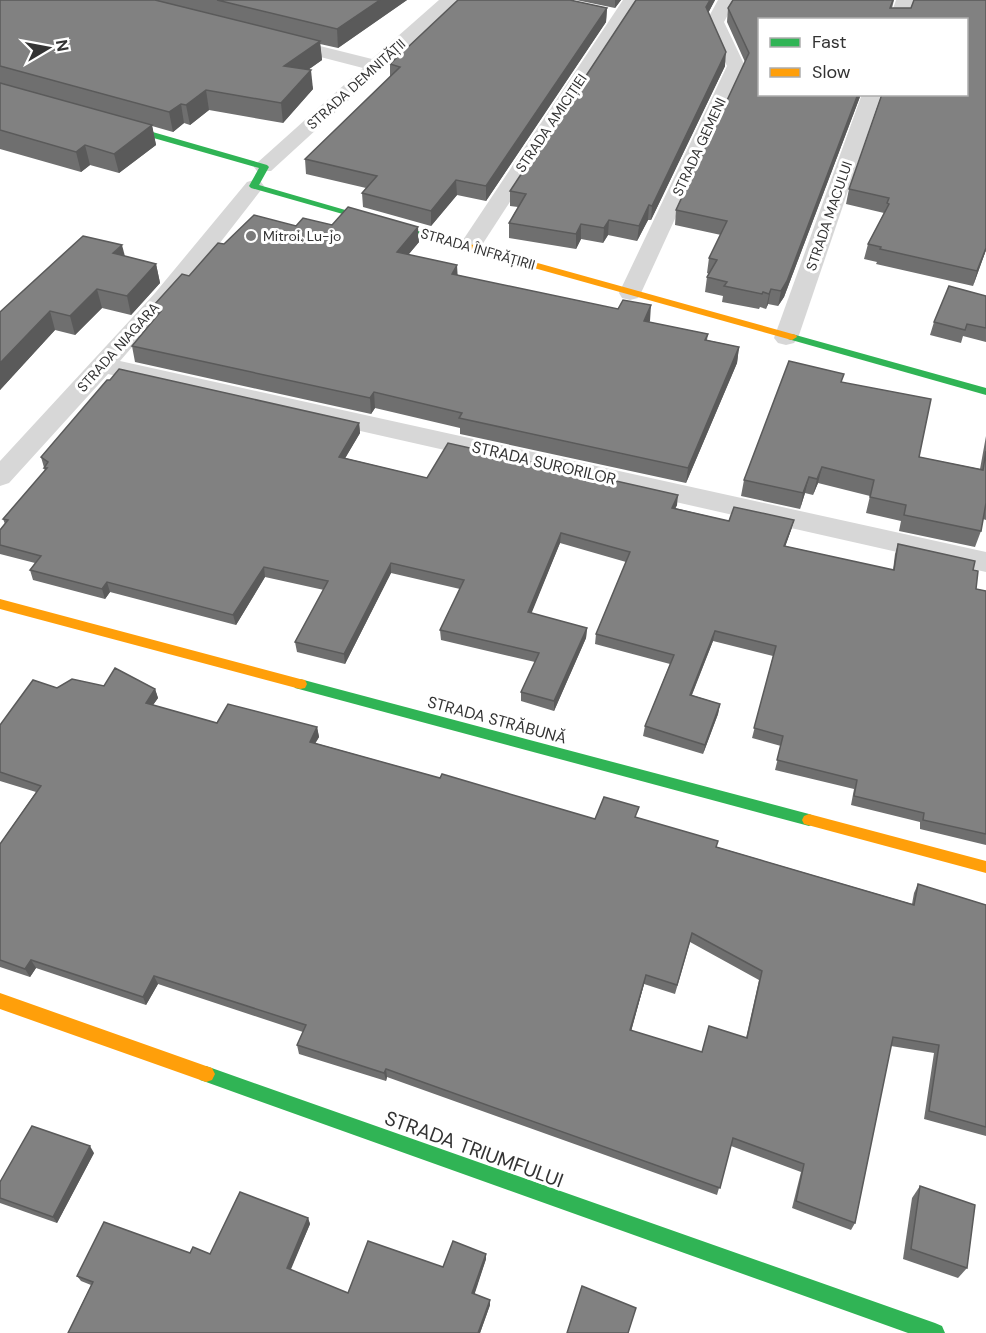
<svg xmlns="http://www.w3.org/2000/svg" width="986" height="1333" font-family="'DM Sans',sans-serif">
<rect width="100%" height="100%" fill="#fff"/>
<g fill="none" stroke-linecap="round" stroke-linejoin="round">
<g fill="#d7d7d7" fill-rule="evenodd">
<polygon points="439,0 458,0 271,171 257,171 254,167 257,163 363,68 274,45 271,41 274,37 280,36 372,59"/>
<polygon points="623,0 641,0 478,251 470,253 462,251 459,246"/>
<polygon points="718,0 736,0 724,22 745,66 641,293 638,298 630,300 622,298 619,293 727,66 706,22"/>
<polygon points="896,0 914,0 907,20 889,20"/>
<polygon points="862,94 881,94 798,338 794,343 786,345 778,343 774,338"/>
<polygon points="254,180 261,182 264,186 261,190 202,266 120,361 986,552 986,572 108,374 9,483 0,486 0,461 155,293 247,182"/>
</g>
<g fill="#30b455" fill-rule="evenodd">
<polygon points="111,120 267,165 269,167 259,185 435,236 427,238 251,188 249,186 259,168 108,125 107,123"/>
<polygon points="792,334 986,388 986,395 788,339 788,335"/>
<polygon points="300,679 809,814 814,816 816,820 814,824 809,826 295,688 293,684 295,680"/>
<polygon points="206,1066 935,1323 942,1326 945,1333 908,1333 206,1082 200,1080 197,1074 200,1068"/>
</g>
<g fill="#ff9f0a" fill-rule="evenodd">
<polygon points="430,233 796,335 797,337 792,340 788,339 427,238 427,234"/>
<polygon points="0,599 300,679 305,680 307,684 305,688 300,689 0,609"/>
<polygon points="809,814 986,861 986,873 804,824 802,820 804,816"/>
<polygon points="0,993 206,1066 212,1068 215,1074 212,1080 206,1082 0,1009"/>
</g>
</g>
<g fill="#6f6f6f" fill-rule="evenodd">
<polygon points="0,0 407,0 338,48 320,44 322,60 308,70 313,89 283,123 209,110 190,125 184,123 173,132 152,126 156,145 119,173 90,165 81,172 0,149"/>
<polygon points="576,0 621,0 615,8"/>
<polygon points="636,0 715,0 708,13 725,66 651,220 648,220 637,241 608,235 603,243 581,239 576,249 509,238 509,223 518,207 510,206 510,191"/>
<polygon points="733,0 894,0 892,8 911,8 914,0 986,0 986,250 973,286 876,264 877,262 864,259 868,244 884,213 846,204 849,189 882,94 966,94 966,20 759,20 759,94 861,94 784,297 778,306 768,304 766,309 760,307 759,309 722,302 723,296 705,292 707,277 709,274 707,273 709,258 721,235 675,225 676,210 745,62 727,22 728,8"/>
<polygon points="607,8 606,22 486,201 457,195 431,226 363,207 362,193 366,188 306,174 305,159 390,77 390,64"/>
<polygon points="332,225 419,242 408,255 458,275 649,322 708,334 707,340 739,347 737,363 686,483 460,434 460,428 375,408 371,414 135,362 132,346 156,317 153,306 189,276 224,244 296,226"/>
<polygon points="125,256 156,264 160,283 131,315 102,308 75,335 55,330 0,390 0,312"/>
<polygon points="986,296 986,342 963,336 961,343 930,335 934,322"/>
<polygon points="842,382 919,457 980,469 986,436 986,520 983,519 981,531 975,547 899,531 901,521 866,513 870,496 818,483 813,495 805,493 800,509 741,496 744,480"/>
<polygon points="359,423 360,433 345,458 427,478 677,505 675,508 729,521 794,520 791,530 785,546 893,570 895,554 898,544 973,570 976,589 986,591 986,845 920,829 920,822 851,805 854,789 775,770 781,746 752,738 773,656 713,641 692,695 720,704 718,714 703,754 643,736 645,726 670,664 595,644 596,634 626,562 560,543 531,613 587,628 586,638 554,711 521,701 521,692 535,662 441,640 440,630 460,589 391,573 345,664 297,652 295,642 324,590 265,577 236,625 110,592 105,599 33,580 30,570 35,563 0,554 0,530 5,524 3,519 45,471 41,457"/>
<path d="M104 686 155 689 158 698 153 705 217 723 317 727 319 737 315 743 440 778 595 819 637 818 717 847 912 904 914 893 918 884 986 905V1136L924 1119 934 1053 891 1046 855 1223 851 1230 792 1208 801 1172 731 1146 717 1195 387 1077 386 1081 299 1054 297 1045 303 1032 158 984 146 1005 36 968 30 977 0 967V844L36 792 0 781V725L57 688ZM690 942 759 980 746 1038 702 1052 631 1031 644 984 675 994Z"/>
<polygon points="94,1153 57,1223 0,1203 0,1182"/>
<polygon points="920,1186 967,1268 958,1278 903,1259 912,1198"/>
<polygon points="308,1218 310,1224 290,1270 348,1293 443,1267 486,1259 474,1294 490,1300 490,1305 480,1333 68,1333 91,1285 81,1281 77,1276 190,1253 210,1254"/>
</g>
<g fill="#5a5a5a">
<polygon points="380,0 407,0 338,48 337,29"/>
<polygon points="615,0 621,0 615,8"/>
<polygon points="710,0 715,0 704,21 706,7"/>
<polygon points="607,8 606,22 486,201 486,186"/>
<polygon points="320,41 322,60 286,85 284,66"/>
<polygon points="726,52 725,66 651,220 652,206"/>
<polygon points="311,70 313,89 283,123 281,103"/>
<polygon points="206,90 209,110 190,125 186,105"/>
<polygon points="858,94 861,94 784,297 778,306 781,291"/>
<polygon points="181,104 184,123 173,132 169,112"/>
<polygon points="152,125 156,145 119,173 114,154"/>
<polygon points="85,145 90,165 81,172 76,152"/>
<polygon points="456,180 457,195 431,226 431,211"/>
<polygon points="649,205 648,220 637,241 639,226"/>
<polygon points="609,220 608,235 603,243 604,228"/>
<polygon points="581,224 581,239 576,249 576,234"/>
<polygon points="418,227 419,242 398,267 397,252"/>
<polygon points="122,245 127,264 113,253"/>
<polygon points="986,248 986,250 973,286 977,271"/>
<polygon points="156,264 160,283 131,315 127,296"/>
<polygon points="457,265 458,281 452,274"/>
<polygon points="97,289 102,308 75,335 70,316"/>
<polygon points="771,289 768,304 766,309 769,294"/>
<polygon points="651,305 650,321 642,336 644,321"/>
<polygon points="50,311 55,330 0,390 0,363"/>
<polygon points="739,347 737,363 686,483 688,468"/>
<polygon points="374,392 375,408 371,414 370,398"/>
<polygon points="359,423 360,433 340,467 339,457"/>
<polygon points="822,467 818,483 813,495 817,479"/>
<polygon points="809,477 805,493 800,509 803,493"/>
<polygon points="678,495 677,505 671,518 672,508"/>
<polygon points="794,520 791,530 782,556 784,546"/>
<polygon points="561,533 560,543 528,622 528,612"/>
<polygon points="391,563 391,573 345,664 344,654"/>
<polygon points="264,567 265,577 236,625 233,615"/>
<polygon points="107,582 110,592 105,599 102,589"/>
<polygon points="587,628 586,638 554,711 554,701"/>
<polygon points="715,631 713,641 688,704 690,695"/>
<polygon points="155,689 158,698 148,712 146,703"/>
<polygon points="720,704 718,714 703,754 705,745"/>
<polygon points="317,727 319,737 311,751 310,742"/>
<polygon points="31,960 36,968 30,977 25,969"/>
<polygon points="646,975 644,984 629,1039 630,1030"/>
<polygon points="154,976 158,984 146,1005 143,997"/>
<polygon points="386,1069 387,1077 386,1081 384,1073"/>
<polygon points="90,1146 94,1153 57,1223 53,1217"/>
<polygon points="308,1218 310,1224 289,1274 287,1268"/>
<polygon points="486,1254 486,1259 473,1299 472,1293"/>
<polygon points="490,1300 490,1305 480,1333 478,1333"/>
</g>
<g fill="#818181" stroke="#5a5a5a" stroke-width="1.5" fill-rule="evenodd">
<polygon points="0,0 155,0 320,41 284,66 311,70 281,103 206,90 186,105 181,104 169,112 0,66"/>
<polygon points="217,0 380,0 337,29"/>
<polygon points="458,0 570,0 607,8 486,186 456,180 431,211 362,193 377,176 305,159 400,67 390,64"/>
<polygon points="636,0 710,0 706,7 726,52 652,206 649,205 639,226 609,220 604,228 581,224 576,234 509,223 526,194 510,191"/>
<polygon points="733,0 893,0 890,8 911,8 914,0 986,0 986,248 977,271 880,249 881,247 868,244 889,204 887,203 889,198 849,189 882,94 966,94 966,20 759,20 759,94 858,94 787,281 781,291 771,289 769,294 763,292 762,294 724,286 727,282 707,277 717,260 709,258 727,221 676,210 749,53 728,8"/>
<polygon points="0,83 152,125 114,154 85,145 76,152 0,130"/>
<polygon points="348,207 418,227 397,252 457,265 452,274 618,309 623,300 651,305 644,321 708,334 705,340 739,347 688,468 459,418 462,413 374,392 370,398 132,346 161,311 158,310 160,308 153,306 182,274 189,276 218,243 224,244 254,215 296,226 303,218 332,225"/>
<polygon points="83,236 122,245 113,253 156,264 127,296 97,289 70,316 50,311 0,363 0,312"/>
<polygon points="949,286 986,296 986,328 967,324 965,330 934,322"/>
<polygon points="789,361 844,374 841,382 931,399 919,457 983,470 986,451 986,503 981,531 904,515 906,505 870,497 874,480 822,467 817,479 809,477 803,493 744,480"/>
<polygon points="119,369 359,423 339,457 427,478 448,443 678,495 672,508 729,521 734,507 794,520 784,546 894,570 898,544 975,561 973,570 978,571 976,589 986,591 986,834 923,820 924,813 854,796 857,780 777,760 783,736 754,728 776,646 715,631 690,695 720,704 705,745 645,726 674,655 596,634 630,552 561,533 528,612 587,628 554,701 521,692 539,653 440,630 464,580 391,563 344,654 295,642 328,581 264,567 233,615 107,582 102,589 30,570 41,556 0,545 0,530 8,520 3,519 47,468 44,468 48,462 41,457 107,380 110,380"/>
<path d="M115 668 155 689 146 703 217 723 228 704 317 727 310 742 440 778 442 774 595 819 604 797 639 807 635 817 718 841 716 847 914 905 918 884 986 905V1127L929 1111 939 1045 893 1037 855 1223 796 1201 804 1164 733 1138 720 1188 386 1069 384 1073 297 1045 306 1025 154 976 143 997 31 960 25 969 0 960V844L41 786 0 772V725L33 680 57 688 72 679 104 686ZM692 933 762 971 747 1038 709 1026 702 1052 630 1030 646 975 677 985Z"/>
<polygon points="32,1126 90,1146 53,1217 0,1198 0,1182"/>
<polygon points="920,1186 975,1205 967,1268 911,1249"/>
<polygon points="240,1192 308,1218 287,1268 348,1293 368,1241 443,1267 453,1241 486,1254 472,1293 490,1300 478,1333 68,1333 93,1282 77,1276 104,1222 190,1253 193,1247 210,1254"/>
<polygon points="582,1286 636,1308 628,1333 567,1333"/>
</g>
<circle fill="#7a7a7a" stroke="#fff" stroke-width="2" cx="251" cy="236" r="6"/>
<g text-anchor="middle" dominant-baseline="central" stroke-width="6" stroke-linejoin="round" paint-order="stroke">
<g font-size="14" fill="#333" stroke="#fff">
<text transform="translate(356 84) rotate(-42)">STRADA DEMNITĂȚII</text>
<text transform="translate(551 123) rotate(-56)">STRADA AMICIȚIEI</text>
<text transform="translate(699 147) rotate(-65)">STRADA GEMENI</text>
<text transform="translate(829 216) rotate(-71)">STRADA MACULUI</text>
<text transform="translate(478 249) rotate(16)">STRADA ÎNFRĂȚIRII</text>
<text transform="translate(118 347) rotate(-48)">STRADA NIAGARA</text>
</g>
<g font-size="14" fill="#333" stroke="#fff" text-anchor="start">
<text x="263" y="236">Mitroi. Lu-jo</text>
</g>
<g font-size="16" fill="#333" stroke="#fff">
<text transform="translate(544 463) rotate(13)">STRADA SURORILOR</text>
<text transform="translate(497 720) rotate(15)">STRADA STRĂBUNĂ</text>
</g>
<g font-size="20" fill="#333" stroke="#fff">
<text transform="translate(474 1149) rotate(20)">STRADA TRIUMFULUI</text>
</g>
</g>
<rect x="758" y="18" width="210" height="78" fill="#ffffff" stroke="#adadad" stroke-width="1.5"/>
<rect x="770" y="38" width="30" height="9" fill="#30b455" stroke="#adadad" stroke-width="1.5"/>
<text x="812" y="48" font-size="18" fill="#333333">Fast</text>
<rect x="770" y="68" width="30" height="9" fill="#ff9f0a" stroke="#adadad" stroke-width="1.5"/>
<text x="812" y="78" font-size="18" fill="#333333">Slow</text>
<g transform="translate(48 48) rotate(80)" stroke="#ffffff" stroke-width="4.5" paint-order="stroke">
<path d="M0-4.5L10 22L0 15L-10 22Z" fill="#333333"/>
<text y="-9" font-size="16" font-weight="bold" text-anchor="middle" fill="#333333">N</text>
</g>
</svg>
